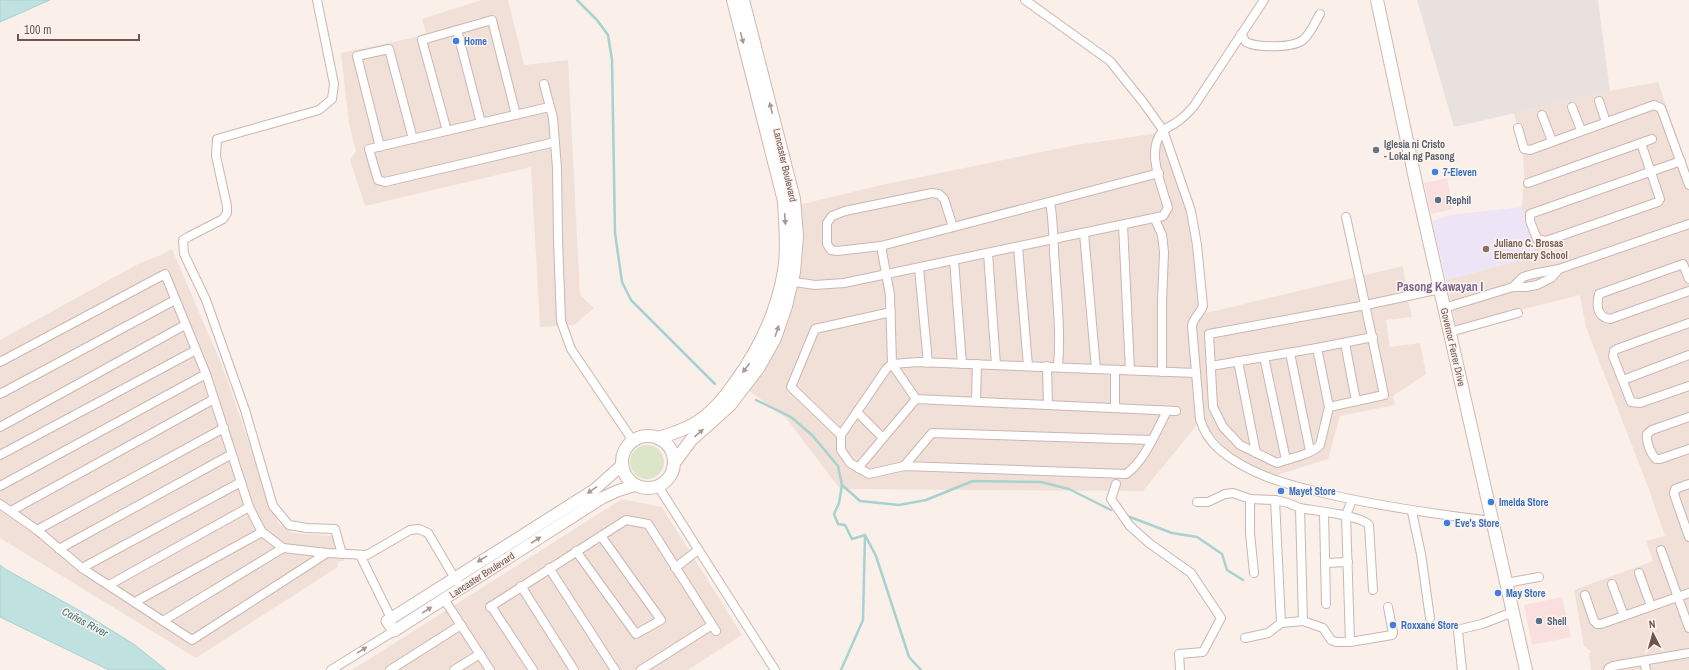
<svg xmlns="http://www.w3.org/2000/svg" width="1689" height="670" font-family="'Archivo Narrow',sans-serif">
<rect width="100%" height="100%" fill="#faf0e9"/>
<g fill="#f1e0d8">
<polygon points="481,0 508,0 524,65 568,60 580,295 594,308 574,325 540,327 531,167 365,206 350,160 356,151 349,124 341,53 412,38 426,33 422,19"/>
<polygon points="1658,82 1689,171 1689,670 1591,670 1589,653 1592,652 1584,646 1574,590 1653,561 1646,541 1665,536 1648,487 1586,327 1580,295 1456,326 1446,280 1535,256 1522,207 1524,175 1523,154 1514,113 1610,91"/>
<polygon points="1159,133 1182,196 1190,228 1194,246 1202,314 1403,266 1406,288 1430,283 1433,295 1408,301 1412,317 1386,320 1390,347 1420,343 1426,374 1393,396 1395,405 1340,416 1328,459 1274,476 1248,465 1236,458 1210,432 1201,414 1196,426 1143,491 840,489 786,418 748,390 774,354 791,310 797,288 800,266 798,205 886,184 1076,145"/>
<polygon points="172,249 223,368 254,457 265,496 279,524 293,533 332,536 345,561 340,561 337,563 338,567 196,658 0,538 0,340 140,263 161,255"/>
<polygon points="622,499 662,507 742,635 688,670 352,670"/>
</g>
<g fill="#f9e0de">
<polygon points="1447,178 1453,209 1431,214 1424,183"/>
<polygon points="1562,597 1571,637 1532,645 1524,605"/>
</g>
<polygon fill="#e9e1de" points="1417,0 1598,0 1610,91 1454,127"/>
<polygon fill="#ede5f7" points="1522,207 1535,256 1446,280 1432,221 1449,215"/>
<circle fill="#dbe6c8" cx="647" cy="462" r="17"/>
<g fill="#bfe2e0" stroke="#a6d2d0">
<polygon points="0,0 50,0 0,22"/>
<polygon points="0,565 5,569 82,612 135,645 166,670 109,670 0,617"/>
</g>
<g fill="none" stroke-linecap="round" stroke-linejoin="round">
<g stroke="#a6d2d0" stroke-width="2.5">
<polyline points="577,0 597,20 608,35 612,60 615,233 622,282 631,300 715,384"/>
<polyline points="756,400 791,417 812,435 838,466 842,485 839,503 834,514 838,524 845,525 852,539 865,535 863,620 841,670"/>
<polyline points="842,485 860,501 899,505 926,500 973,481 1041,482 1069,489 1111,510"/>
<polyline points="1130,517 1172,533 1197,537 1222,554 1227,570 1243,580"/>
<polyline points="865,535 876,556 909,657 921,670"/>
</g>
<defs>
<g id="minor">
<polyline points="317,0 334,84 332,99 319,110 217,139 216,156 227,206 227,213 223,219 188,237 183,240 184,254 206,300 245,410 273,506 289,525 307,528 335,529 342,554"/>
<path d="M1025 0 1110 61 1143 102 1163 130 1191 211 1197 245 1203 306C1200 314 1193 318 1192 326L1200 419C1203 430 1210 441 1219 449 1246 473 1284 484 1319 492 1376 506 1434 514 1492 521"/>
<polyline points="457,30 481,123"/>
<path d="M1241 34 1246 42C1257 48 1293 48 1303 40 1311 33 1315 22 1320 14"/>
<polyline points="544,84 553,118 557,168 558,240 561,321 571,349 633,441"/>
<polyline points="1599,101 1606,122"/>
<polyline points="549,107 369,149 378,180 385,182 555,142"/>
<polyline points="1572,107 1581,130"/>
<polyline points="1542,115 1552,141"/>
<polyline points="1518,128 1524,149 1530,150 1654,105 1661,108 1689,185"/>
<polyline points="447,131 422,40 492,20 516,115"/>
<polyline points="1641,143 1660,199 1658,202 1546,241 1537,239 1530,221 1530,214 1681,161"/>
<polyline points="380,147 357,56 389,49 413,139"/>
<polyline points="1528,183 1652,139"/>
<path d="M1050 202C1054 223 1053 244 1055 266 1057 299 1061 333 1058 366"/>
<path d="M1346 217C1359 276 1372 336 1384 395L1329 407 1320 445C1311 455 1290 458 1277 463L1240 445 1223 427 1213 407 1209 334 1366 305 1440 289"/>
<polyline points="1155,219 1162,235 1164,252 1162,303 1162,372"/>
<polyline points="1123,225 1130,370"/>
<polyline points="953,227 944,199 939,194 932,193 845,211 832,216 827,223 827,244 831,250 837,251 881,246 1159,173"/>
<polyline points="1084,233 1096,369"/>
<polyline points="881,246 890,295 892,364 916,399"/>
<polyline points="1018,247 1028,366"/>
<polyline points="988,253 996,365"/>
<polyline points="954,260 962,364"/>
<polyline points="919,268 928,363"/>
<path d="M1689 279 1683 264 1599 294C1596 306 1597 317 1610 319L1689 291"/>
<path d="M788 281 815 285 844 283 1163 216 1168 208C1162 186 1145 150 1163 131 1166 128 1170 126 1174 124 1182 119 1188 113 1194 106L1264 0"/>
<polyline points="1513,287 1523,277 1533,274 1559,269 1689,224"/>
<polyline points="1444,308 1513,287 1526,287 1537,285 1551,278 1559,269"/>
<polyline points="1689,323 1617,349 1614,351 1613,356 1631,402 1640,403 1689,386"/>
<polyline points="1450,332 1518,313"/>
<polyline points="1345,343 1356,401"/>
<polyline points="1317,348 1329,407"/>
<polyline points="1290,353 1310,451"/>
<polyline points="1264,357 1286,460"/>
<polyline points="1238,361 1256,453"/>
<polyline points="0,362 165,274 206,374 249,507 262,532 283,548 327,553 367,555 410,530 419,529 428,533 457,582"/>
<polyline points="1047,366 1048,405"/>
<polyline points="1211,366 1317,348 1373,337"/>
<polyline points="1115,370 1115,408"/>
<polyline points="1623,380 1689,355"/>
<polyline points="0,394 175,300"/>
<polyline points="976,401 977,364"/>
<path d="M1167 411C1157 430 1144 462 1126 474L904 466 869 474 850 463 841 450V435L887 368 892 364 918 362 1196 373"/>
<polyline points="857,412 883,438"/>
<path d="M1689 417 1652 430 1647 434C1646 441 1650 453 1656 459H1660L1689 449"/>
<polyline points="0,427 185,325"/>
<polyline points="841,435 791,387 815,329 891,312"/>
<polyline points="0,455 196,350"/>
<polyline points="904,466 932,433 1152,440"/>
<polyline points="858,468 916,399 1176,411"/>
<polyline points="1116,484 1111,499 1130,526 1149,543 1191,573 1221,618 1203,652 1179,654 1180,670"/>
<polyline points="1689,484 1675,489 1674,494 1689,537"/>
<polyline points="0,486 206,374"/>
<polyline points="658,486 775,670"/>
<polyline points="1250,499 1250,533 1254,573"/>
<polyline points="1275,500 1288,503 1300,508"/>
<polyline points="1197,502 1208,502 1225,494 1233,493 1250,499 1275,500 1281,623"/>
<polyline points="0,504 37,530 82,568 192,640 327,553"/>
<polyline points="11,511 214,399"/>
<polyline points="1412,512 1421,554 1430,618"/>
<polyline points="1324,513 1326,604"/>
<polyline points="37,530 224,428"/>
<polyline points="59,549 232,454"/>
<polyline points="1661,550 1689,628"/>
<polyline points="576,551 636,634 661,620 601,536"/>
<polyline points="360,555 391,618"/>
<polyline points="1325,563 1348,562"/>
<polyline points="82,568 241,482"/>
<polyline points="549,568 615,670"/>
<polyline points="675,568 698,550"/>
<polyline points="1639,573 1651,606"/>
<polyline points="1506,583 1539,577"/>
<polyline points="1612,584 1624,616"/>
<polyline points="109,585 249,507"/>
<polyline points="521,586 574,670"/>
<polyline points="1585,595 1594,621 1597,624 1601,624 1689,593"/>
<polyline points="444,599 490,670"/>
<polyline points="135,602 262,532"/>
<polyline points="491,606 533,670"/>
<polyline points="490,607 626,520 648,524 716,631"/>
<polyline points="163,621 283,548"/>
<path d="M1303 621 1300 508C1315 511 1361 515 1369 525L1373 590"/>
<polyline points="1245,638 1268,633 1281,623 1303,621 1323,628 1331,640 1336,642 1350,642 1346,515 1352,500"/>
<polyline points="1350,642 1392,635 1393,633 1388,607"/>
<polyline points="1644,661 1646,670"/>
<polyline points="331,670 394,631"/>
<polyline points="390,670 461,625"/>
<polyline points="454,670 480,654"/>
<polyline points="641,670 712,625"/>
<polyline points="1462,670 1458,631 1461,629 1482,624 1513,612"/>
<polyline points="1608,670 1609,668 1613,666 1689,653"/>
</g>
<polyline id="tertiary" points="622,465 594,490 387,621 394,631 602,498 617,491 636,485"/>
<g id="secondary">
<polyline points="1377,0 1416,183 1526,670"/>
<circle cx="648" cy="462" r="26"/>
<path d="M658 438C674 433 690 428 703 418 715 409 725 397 734 384 759 350 777 313 784 271 788 248 785 224 784 201L733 0"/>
<polyline points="674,463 691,440 730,405 759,367 775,338 786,306 794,272 797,236 794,199 743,0"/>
</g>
</defs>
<use href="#minor" stroke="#cbb6b0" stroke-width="10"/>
<use href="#tertiary" stroke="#cbb6b0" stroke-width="13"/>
<use href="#secondary" stroke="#cfb8b0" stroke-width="14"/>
<use href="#minor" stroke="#fff" stroke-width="8"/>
<use href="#tertiary" stroke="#fff" stroke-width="11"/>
<use href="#secondary" stroke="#fff" stroke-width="12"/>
</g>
<defs><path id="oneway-solid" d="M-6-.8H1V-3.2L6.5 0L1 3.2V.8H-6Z"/></defs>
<g fill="#aa9895">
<use href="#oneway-solid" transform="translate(742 38) rotate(76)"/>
<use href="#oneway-solid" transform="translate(771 108) rotate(-104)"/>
<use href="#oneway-solid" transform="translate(785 219) rotate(86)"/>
<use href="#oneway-solid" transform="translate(777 331) rotate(-71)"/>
<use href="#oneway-solid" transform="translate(746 368) rotate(127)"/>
<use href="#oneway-solid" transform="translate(699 433) rotate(-40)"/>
<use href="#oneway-solid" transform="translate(592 490) rotate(146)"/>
<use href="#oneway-solid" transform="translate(536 540) rotate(-33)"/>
<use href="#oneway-solid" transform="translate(482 559) rotate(148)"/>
<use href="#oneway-solid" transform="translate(427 610) rotate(-32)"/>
<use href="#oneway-solid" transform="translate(362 650) rotate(-32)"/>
</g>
<g fill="#3f7fe0" stroke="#fdf4ef" stroke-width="1.5">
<circle cx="456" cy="41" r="4"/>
<circle cx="1435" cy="172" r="4"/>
<circle cx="1281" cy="491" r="4"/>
<circle cx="1491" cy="502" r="4"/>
<circle cx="1447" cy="523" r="4"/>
<circle cx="1498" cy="593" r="4"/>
<circle cx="1393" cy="625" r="4"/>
</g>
<circle fill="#6b7280" stroke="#fdf4ef" stroke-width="1.5" cx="1376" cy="150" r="4"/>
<g fill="#5c6f8a" stroke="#fdf4ef" stroke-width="1.5">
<circle cx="1438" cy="200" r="4"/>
<circle cx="1539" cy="621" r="4"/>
</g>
<circle fill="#8d6e63" stroke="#fdf4ef" stroke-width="1.5" cx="1486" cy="249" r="4"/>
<g text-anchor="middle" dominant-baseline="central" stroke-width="3" stroke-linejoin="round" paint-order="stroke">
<g font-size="10" font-weight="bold" fill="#366cbe" stroke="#fdf4ef" text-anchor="start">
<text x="464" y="41">Home</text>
<text x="1443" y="172">7-Eleven</text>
<text x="1289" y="491">Mayet Store</text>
<text x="1499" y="502">Imelda Store</text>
<text x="1455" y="523">Eve's Store</text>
<text x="1506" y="593">May Store</text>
<text x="1401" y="625">Roxxane Store</text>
</g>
<g font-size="10" font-weight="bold" fill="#5b616d" stroke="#fdf4ef" text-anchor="start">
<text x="1384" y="144">Iglesia ni Cristo<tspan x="1384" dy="12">- Lokal ng Pasong</tspan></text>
</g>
<g font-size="10" fill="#72544f" stroke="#fdf4ef">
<text transform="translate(785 165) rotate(77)">Lancaster Boulevard</text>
<text transform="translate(1453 347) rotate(77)">Governor Ferrer Drive</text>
<text transform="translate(482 575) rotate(-33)">Lancaster Boulevard</text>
</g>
<g font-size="10" font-weight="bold" fill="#4e5e75" stroke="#fdf4ef" text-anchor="start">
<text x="1446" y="200">Rephil</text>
<text x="1547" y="621">Shell</text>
</g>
<g font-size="10" font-weight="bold" fill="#785e54" stroke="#fdf4ef" text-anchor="start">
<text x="1494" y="243">Juliano C. Brosas<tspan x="1494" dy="12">Elementary School</tspan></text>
</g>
<g font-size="11" font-style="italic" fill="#457573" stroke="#fdf4ef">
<text transform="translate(85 622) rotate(28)">Cañas River</text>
</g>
<g font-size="12" font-weight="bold" fill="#79678d" stroke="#fdf4ef">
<text x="1440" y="287">Pasong Kawayan I</text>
</g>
</g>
<g transform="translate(1653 634) rotate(354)" stroke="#fdf4ef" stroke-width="3" paint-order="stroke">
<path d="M0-3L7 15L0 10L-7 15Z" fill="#72544f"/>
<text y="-6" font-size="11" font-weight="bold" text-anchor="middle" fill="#72544f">N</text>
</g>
<path d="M18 34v6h121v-6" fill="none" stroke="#72544f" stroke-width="2"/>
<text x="24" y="34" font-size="12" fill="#72544f" stroke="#fdf4ef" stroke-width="3" paint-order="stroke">100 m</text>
</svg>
